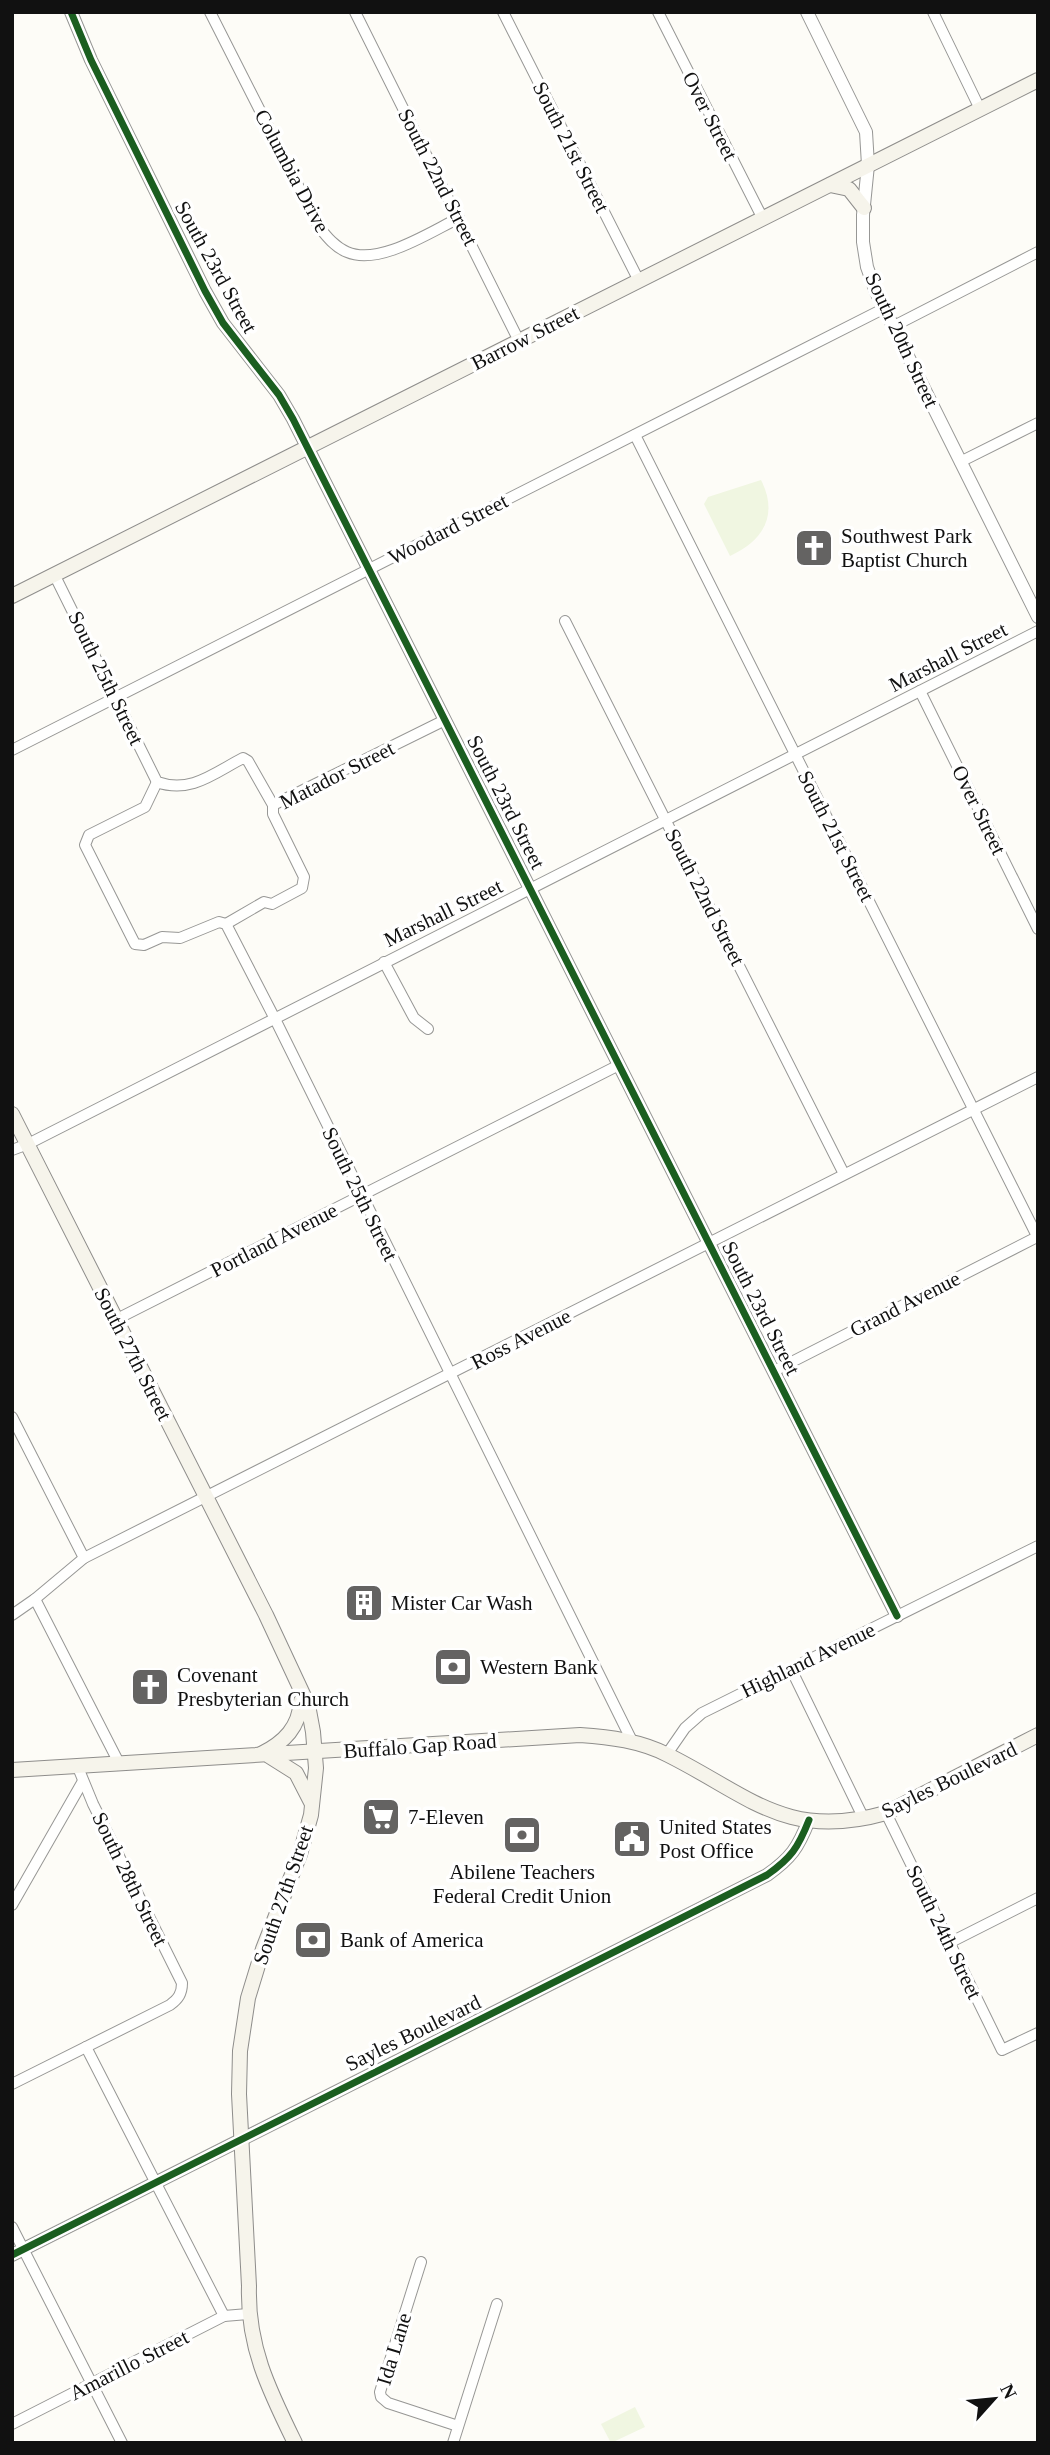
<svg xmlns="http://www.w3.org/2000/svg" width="1050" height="2455" font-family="Georgia,serif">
<rect width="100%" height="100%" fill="#fdfcf7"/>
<g fill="#f0f6e1">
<path d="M761 480C779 515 763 541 730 556L704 504 708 497Z"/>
<polygon points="635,2407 645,2427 611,2443 601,2424"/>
</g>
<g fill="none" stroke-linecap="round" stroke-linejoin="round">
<defs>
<g id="minor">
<path d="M210 12 319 227C327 237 335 247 347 252 379 266 430 232 459 218"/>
<polyline points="355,12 519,341"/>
<polyline points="503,12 639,281"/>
<polyline points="658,12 763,219"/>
<polyline points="933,12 980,109"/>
<polyline points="892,327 1038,252"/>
<polyline points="635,435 1038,1238"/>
<polyline points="960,462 1038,423"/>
<path d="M54 574 157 782C191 794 214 773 243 758L248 761 273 805"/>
<polyline points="565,621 844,1174"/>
<polyline points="920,691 1038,929"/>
<polyline points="12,750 883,309"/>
<polyline points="157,782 145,807 89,835 85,845 135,944 144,945 162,937 180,938 219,922 226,924 275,1019 632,1741"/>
<polyline points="226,924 264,902 272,904 302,888 304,877 273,814 273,805 445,720"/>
<polyline points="384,962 414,1018 428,1029"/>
<polyline points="12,1150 28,1144 1038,631"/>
<polyline points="115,1320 619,1065"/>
<polyline points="774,1371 1037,1237"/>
<polyline points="12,1417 84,1558"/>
<polyline points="35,1599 119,1763"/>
<polyline points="12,1615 35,1599 84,1558 1038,1077"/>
<polyline points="791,1669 864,1819"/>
<polyline points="667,1754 685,1728 702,1713 1038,1546"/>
<polyline points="886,1813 1002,2050 1038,2033"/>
<polyline points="12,1905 83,1781"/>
<polyline points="949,1943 1038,1898"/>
<polyline points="86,2047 224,2316"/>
<path d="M12 2084 170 2005C178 1999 182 1994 182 1983L93 1804 77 1765"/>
<polyline points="12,2227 122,2443"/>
<polyline points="421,2262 380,2392 381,2397 388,2403 458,2426"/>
<polyline points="12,2424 224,2316 248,2314"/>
<polyline points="453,2443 497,2304"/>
</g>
<g id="tertiary">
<polyline points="71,12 91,60 205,291 223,323 279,395 293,419 897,1616"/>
<polyline points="807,12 866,132 868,165 863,215 863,242 867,267 876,292 1038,617"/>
<path d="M12 2255 767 1875C791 1858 798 1848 809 1820"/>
</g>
<g id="secondary">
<polyline points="830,185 849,189 864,208"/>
<polyline points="12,596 1038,80"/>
<path d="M12 1114 266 1615 308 1705 313 1732 316 1768 311 1815 300 1854 263 1949 248 1998 240 2051 239 2094 249 2286C247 2346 269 2390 295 2443"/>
<path d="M261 1754C285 1742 299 1727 301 1701"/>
<polyline points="269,1756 296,1773 312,1804"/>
<path d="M12 1770 580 1735C610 1737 641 1741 668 1755 750 1796 786 1841 886 1813L1038 1735"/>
</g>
</defs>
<use href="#minor" stroke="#979795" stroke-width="12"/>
<use href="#tertiary" stroke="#979795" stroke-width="14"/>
<use href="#secondary" stroke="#8e8d8b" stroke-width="16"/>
<use href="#minor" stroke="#fffffe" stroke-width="10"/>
<use href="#tertiary" stroke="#fffffe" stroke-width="12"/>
<use href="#secondary" stroke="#f6f4eb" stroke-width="14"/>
<defs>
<g id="cycleway">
<polyline points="71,12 91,60 205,291 223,323 279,395 293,419 897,1616"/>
<path d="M12 2255 767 1875C791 1858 798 1848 809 1820"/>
</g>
</defs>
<use href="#cycleway" stroke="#fff" stroke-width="11"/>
<use href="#cycleway" stroke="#1b5e20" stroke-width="7"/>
</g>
<defs>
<symbol id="church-square" viewBox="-11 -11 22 22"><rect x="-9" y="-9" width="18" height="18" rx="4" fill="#646362" stroke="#fff"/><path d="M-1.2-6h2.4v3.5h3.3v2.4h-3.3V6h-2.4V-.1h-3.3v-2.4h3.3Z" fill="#fff"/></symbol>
<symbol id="building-square" viewBox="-11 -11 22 22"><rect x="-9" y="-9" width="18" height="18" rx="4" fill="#646362" stroke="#fff"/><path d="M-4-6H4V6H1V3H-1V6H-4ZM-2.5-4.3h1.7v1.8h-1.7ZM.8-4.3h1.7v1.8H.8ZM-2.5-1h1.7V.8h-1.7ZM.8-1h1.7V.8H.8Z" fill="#fff"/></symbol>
<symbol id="bank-square" viewBox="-11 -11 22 22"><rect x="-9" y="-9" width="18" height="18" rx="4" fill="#646362" stroke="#fff"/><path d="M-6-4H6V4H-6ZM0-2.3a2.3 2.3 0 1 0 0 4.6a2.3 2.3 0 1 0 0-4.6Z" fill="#fff"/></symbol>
<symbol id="supermarket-square" viewBox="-11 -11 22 22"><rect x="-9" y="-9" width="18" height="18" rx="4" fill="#646362" stroke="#fff"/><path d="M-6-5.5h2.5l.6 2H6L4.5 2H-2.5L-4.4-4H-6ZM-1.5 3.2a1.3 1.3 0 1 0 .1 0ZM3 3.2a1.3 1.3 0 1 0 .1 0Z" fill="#fff"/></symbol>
<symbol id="civic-square" viewBox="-11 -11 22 22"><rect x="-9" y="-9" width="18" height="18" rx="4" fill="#646362" stroke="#fff"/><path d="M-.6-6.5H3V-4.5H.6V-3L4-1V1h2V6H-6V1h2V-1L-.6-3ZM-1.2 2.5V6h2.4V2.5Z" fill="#fff"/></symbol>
</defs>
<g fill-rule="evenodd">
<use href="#church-square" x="792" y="526" width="44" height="44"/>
<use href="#building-square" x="342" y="1581" width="44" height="44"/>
<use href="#bank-square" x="431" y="1645" width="44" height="44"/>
<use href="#church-square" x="128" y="1665" width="44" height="44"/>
<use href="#supermarket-square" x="359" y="1795" width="44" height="44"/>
<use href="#bank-square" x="500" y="1813" width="44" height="44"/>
<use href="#civic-square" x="610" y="1817" width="44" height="44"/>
<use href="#bank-square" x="291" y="1918" width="44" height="44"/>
</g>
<g text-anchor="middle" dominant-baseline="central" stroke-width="7" stroke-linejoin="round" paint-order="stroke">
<g font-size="21" fill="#111" stroke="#fff">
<text transform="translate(710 116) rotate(63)">Over Street</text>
<text transform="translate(571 147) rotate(63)">South 21st Street</text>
<text transform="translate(292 171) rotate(62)">Columbia Drive</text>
<text transform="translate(438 177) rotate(63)">South 22nd Street</text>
<text transform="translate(216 267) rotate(61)">South 23rd Street</text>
<text transform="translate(525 338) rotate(-27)">Barrow Street</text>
<text transform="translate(902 340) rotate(65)">South 20th Street</text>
<text transform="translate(448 529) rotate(-27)">Woodard Street</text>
<text transform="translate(948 657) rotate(-27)">Marshall Street</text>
<text transform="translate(106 678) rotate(64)">South 25th Street</text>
<text transform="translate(337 775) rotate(-27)">Matador Street</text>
<text transform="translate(506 802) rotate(63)">South 23rd Street</text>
<text transform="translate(979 810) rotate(64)">Over Street</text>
<text transform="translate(836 836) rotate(63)">South 21st Street</text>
<text transform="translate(705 897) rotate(63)">South 22nd Street</text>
<text transform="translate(443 913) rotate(-26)">Marshall Street</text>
<text transform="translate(360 1194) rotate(64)">South 25th Street</text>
<text transform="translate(274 1240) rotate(-27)">Portland Avenue</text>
<text transform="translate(905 1304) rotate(-27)">Grand Avenue</text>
<text transform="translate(761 1308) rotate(63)">South 23rd Street</text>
<text transform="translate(521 1339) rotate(-27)">Ross Avenue</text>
<text transform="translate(133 1354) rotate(63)">South 27th Street</text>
<text transform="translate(808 1660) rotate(-26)">Highland Avenue</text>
<text transform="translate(420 1746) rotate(-4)">Buffalo Gap Road</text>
<text transform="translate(949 1780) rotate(-26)">Sayles Boulevard</text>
<text transform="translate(130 1879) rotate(64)">South 28th Street</text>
<text transform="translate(283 1895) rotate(-71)">South 27th Street</text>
<text transform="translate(944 1932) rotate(64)">South 24th Street</text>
<text transform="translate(413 2033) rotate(-26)">Sayles Boulevard</text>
<text transform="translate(394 2349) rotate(-73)">Ida Lane</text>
<text transform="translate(129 2365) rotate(-27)">Amarillo Street</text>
</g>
<g font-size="21" fill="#111" stroke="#fff" text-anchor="start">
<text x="841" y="536">Southwest Park<tspan x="841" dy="24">Baptist Church</tspan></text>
<text x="391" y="1603">Mister Car Wash</text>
<text x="480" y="1667">Western Bank</text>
<text x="177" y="1675">Covenant<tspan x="177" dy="24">Presbyterian Church</tspan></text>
<text x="408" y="1817">7-Eleven</text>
<text x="659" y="1827">United States<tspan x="659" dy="24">Post Office</tspan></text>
<text x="522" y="1872" text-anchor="middle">Abilene Teachers<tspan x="522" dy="24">Federal Credit Union</tspan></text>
<text x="340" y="1940">Bank of America</text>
</g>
</g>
<rect width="1050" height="2455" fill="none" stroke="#111111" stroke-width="28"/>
<g transform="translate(994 2399) rotate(63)" stroke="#ffffff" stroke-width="5" paint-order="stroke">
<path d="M0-5L12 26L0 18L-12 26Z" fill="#111111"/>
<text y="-10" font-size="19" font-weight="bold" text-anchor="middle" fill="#111111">N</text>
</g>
</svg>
